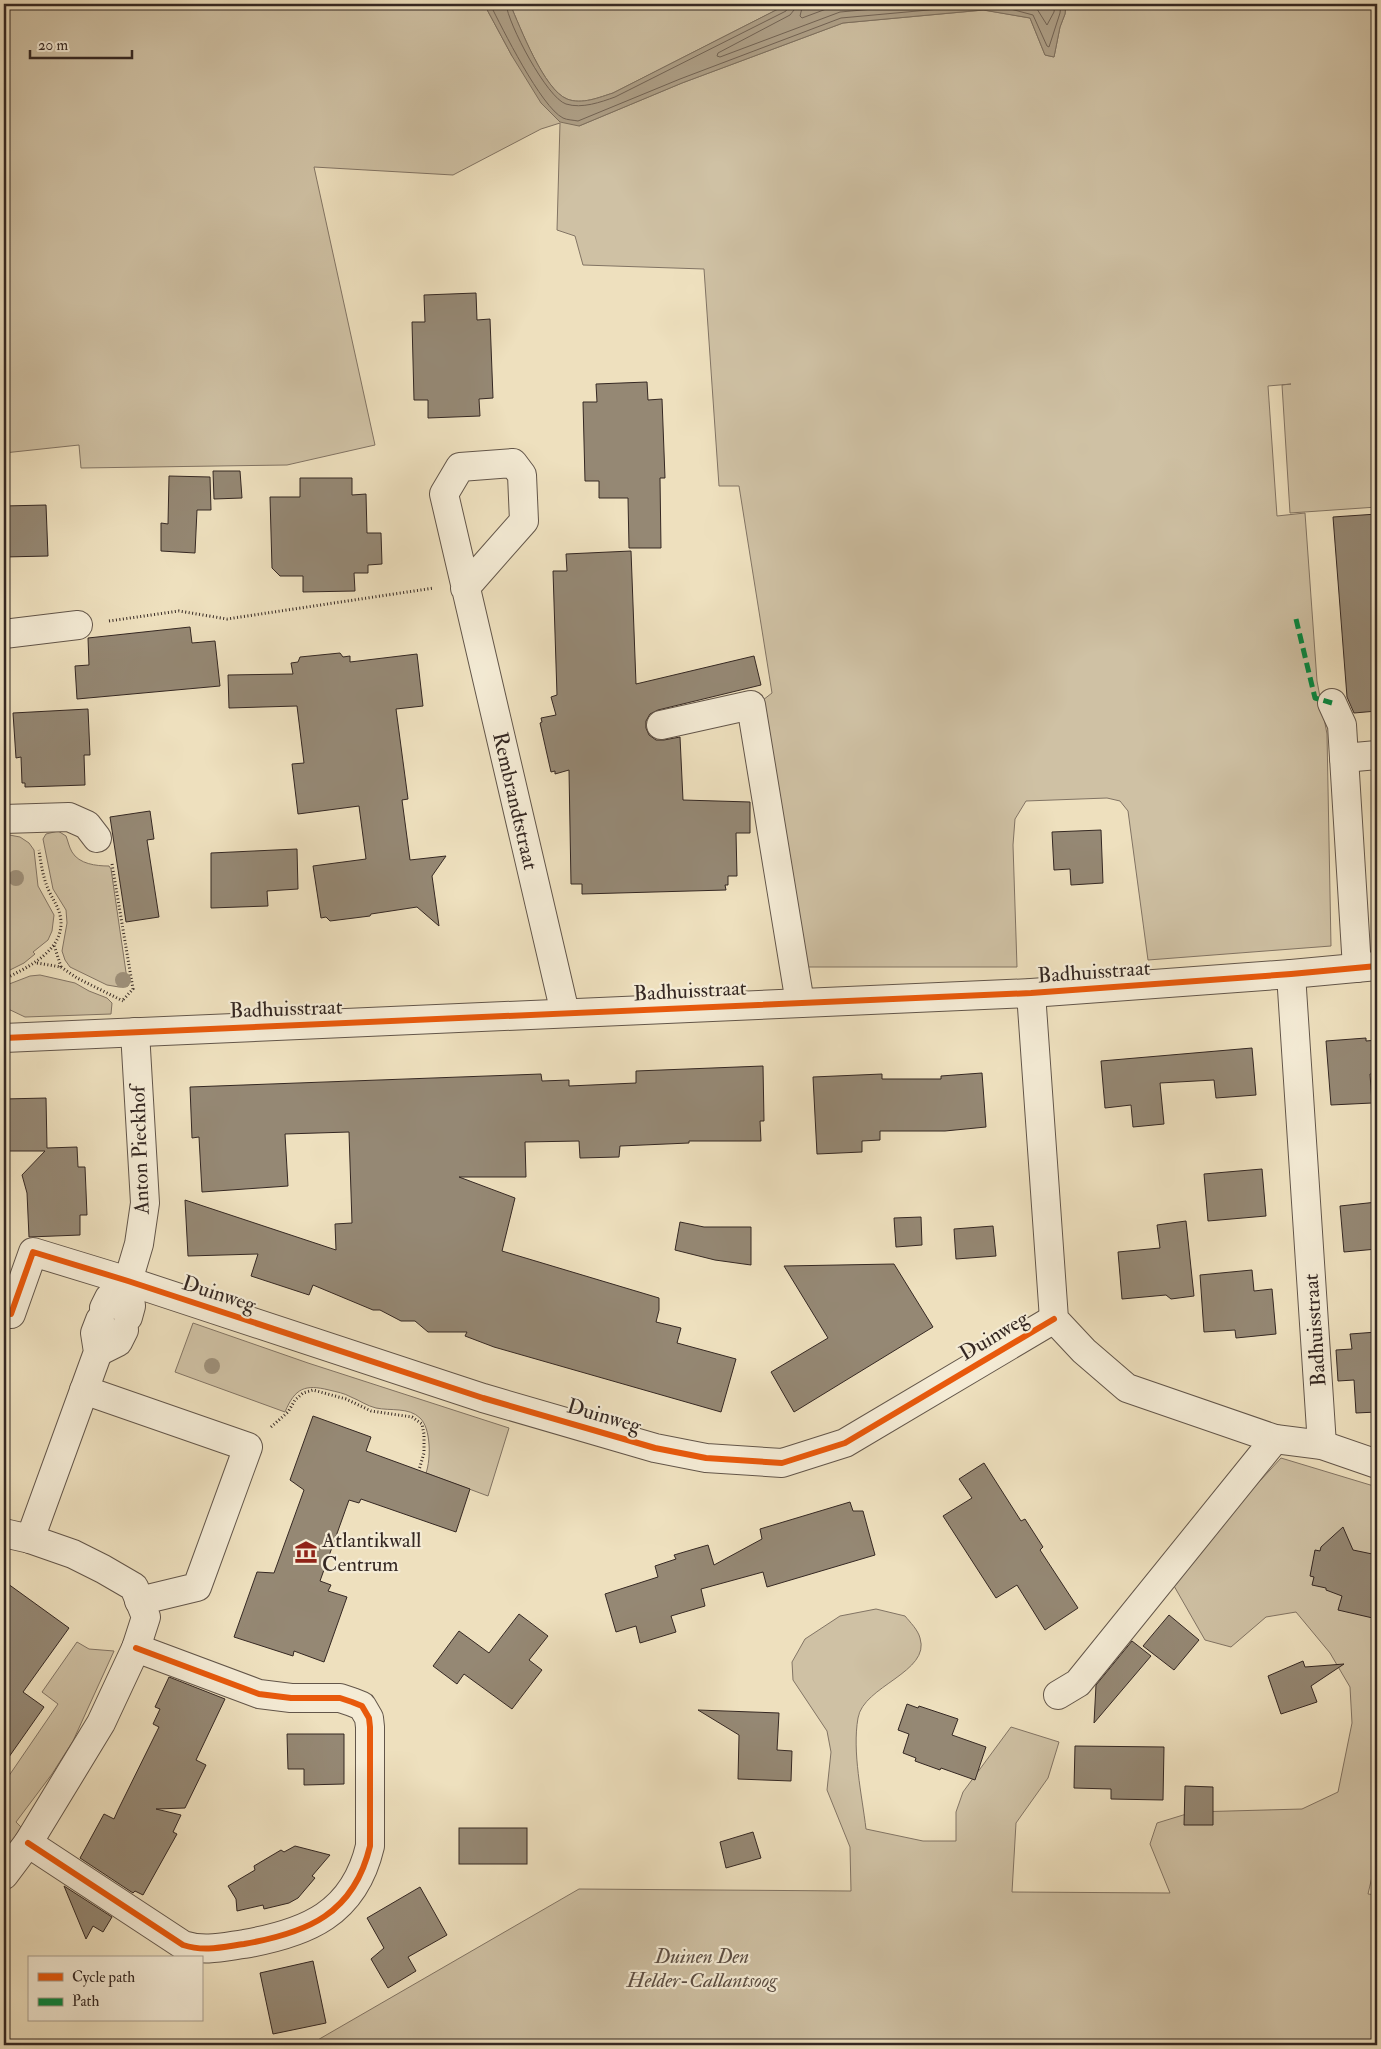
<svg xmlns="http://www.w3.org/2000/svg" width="1381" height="2049" font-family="'IM FELL Double Pica',serif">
<rect width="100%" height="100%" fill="#eee0be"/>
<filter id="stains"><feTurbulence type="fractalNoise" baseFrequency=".004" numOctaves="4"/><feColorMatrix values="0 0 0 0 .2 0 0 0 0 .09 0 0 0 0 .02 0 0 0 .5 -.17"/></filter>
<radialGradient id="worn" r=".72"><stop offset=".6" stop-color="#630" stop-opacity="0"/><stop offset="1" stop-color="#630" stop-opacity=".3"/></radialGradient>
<g fill="#cfc1a4" stroke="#827464">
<polygon points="4,4 484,4 512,56 579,126 682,83 843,23 984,10 1030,18 1045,55 1054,57 1060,27 1065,14 1066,4 1377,4 1377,507 1290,513 1282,385 1291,384 1268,386 1277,516 1305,513 1317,681 1327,734 1331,946 1148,960 1128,811 1120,801 1107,798 1026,801 1015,819 1013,845 1017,967 804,967 763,700 772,693 739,486 719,486 704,269 583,265 575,236 557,230 560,123 541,129 453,175 314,167 375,445 287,465 81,468 79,445 4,453"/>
<path d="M510 4H788L613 93C600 97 582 105 567 99 544 90 520 27 510 4Z"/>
<path d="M58 831 66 836C68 841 69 847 72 852 79 864 96 866 109 866L111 869 128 986 119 987 107 985 70 967 65 960 62 951 67 923 66 910 53 889 43 839 46 834Z"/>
<polygon points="4,834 20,837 29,843 34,850 38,886 54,915 52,931 48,940 33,952 35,954 24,963 4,973"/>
<polygon points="40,975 75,983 89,991 107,998 112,1003 111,1014 25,1017 4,1007 4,986 30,976"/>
<path d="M193 1323 308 1363 509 1428 488 1496 426 1473C431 1459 431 1428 420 1418 409 1407 390 1411 376 1408 367 1406 359 1400 351 1397 344 1393 337 1392 329 1390 305 1384 295 1388 285 1412L175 1372Z"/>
<path d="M1281 1458 1377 1487V1855L1368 1894 1377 1895V2045H309L579 1889 851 1891 850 1847 827 1790 831 1752 827 1731 793 1680 792 1662 805 1639 840 1616 876 1609 905 1616C910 1622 918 1630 920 1638 931 1672 863 1686 858 1718 852 1752 862 1795 866 1829L923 1841H956V1812L963 1792 1011 1727 1059 1742 1048 1778 1016 1823 1012 1892 1170 1893 1150 1844 1157 1823 1193 1812 1302 1809 1338 1792 1352 1723 1350 1687 1330 1653 1296 1612 1266 1617 1231 1647 1205 1640 1170 1579Z"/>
<polygon points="77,1642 89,1649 114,1651 73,1741 52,1774 16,1822 25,1831 4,1862 4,1783 58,1704 42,1692"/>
</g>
<path fill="#afa189" stroke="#7e7160" d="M484 4H510C520 27 544 90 567 99 582 105 600 97 613 93L788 4H1066L1065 14 1060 27 1054 57 1045 55 1030 18 983 10 843 23 682 83 579 126 560 122 541 103 512 56Z"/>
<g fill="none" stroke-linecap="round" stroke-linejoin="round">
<g stroke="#726456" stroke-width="1">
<path d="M490 4C502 28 541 107 563 118 567 120 573 120 578 121L680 79 841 18 983 5 1003 7 1033 15 1047 46 1049 47 1060 13 1061 4"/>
<path d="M506 4C508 24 547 98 566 104 582 109 601 102 615 97L786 11 789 4"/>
<polyline points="795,4 794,10 790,15 718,53 717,56 720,57 840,12 930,4"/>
<polyline points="803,4 800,16 802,18 837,5 850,4"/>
<polyline points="1016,4 1037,9 1047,25 1054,12 1055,4"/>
</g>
</g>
<g fill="#958874" stroke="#352823">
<polygon points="476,293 477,320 490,319 493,398 479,399 480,416 428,418 428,400 414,400 412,322 425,322 424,295"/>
<polygon points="647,382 648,400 662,399 665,478 660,478 661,548 629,548 628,498 599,498 599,481 585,481 583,402 597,402 596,384"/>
<polygon points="213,471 240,471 242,498 214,499"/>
<polygon points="169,476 210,477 211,510 197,510 195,553 161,551 161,523 168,524"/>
<polygon points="300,478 352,478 352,495 366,494 367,533 381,533 382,564 368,565 368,573 354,573 355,591 303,592 303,576 280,576 272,568 270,497 300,497"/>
<polygon points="46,505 48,556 4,557 4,506"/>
<polygon points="1377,514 1377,711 1354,713 1347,697 1333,517"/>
<polygon points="631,551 636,684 754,656 761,685 658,710 650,714 646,721 646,728 649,735 656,740 664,740 680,737 683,800 750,802 750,833 736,833 737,876 728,876 728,885 725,885 726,890 582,894 582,884 571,884 569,770 555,774 555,771 551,772 540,723 542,722 541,718 556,715 551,697 557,695 553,571 567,571 566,554"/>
<polygon points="190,627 192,643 215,641 220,686 77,699 75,666 89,665 88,638"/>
<polygon points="340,653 343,657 350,656 350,662 417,654 423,706 396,709 408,799 402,800 410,860 446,856 432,876 439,926 417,907 371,914 370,916 330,921 326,917 321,918 313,866 366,859 359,806 298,814 292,764 304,763 297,706 229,708 228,675 293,674 291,663 298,662 300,657"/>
<polygon points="88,709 90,755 84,755 85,785 25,787 25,783 22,783 21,757 16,758 13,713"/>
<polygon points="150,811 154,839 147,840 159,917 126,922 110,817"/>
<polygon points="1101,830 1103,883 1071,885 1070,869 1054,870 1052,832"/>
<polygon points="297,849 298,889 267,891 268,906 211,908 211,853"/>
<polygon points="1366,1038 1366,1041 1377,1040 1377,1074 1370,1074 1372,1103 1331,1105 1326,1041"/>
<polygon points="1252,1048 1256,1095 1216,1098 1214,1080 1160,1083 1164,1124 1133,1127 1131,1105 1105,1108 1101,1061"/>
<polygon points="763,1066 764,1121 760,1121 761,1141 689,1141 689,1143 620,1146 619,1157 580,1158 579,1141 525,1142 526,1177 459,1177 515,1198 502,1251 659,1298 659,1310 656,1322 681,1328 677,1343 736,1359 721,1412 494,1347 465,1336 467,1332 428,1332 415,1321 401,1321 380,1310 373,1310 313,1285 309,1295 251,1276 258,1254 188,1256 185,1200 336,1250 335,1224 352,1223 349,1132 285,1134 288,1186 202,1192 199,1137 192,1138 190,1087 541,1074 542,1081 569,1080 569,1086 636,1083 636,1071"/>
<polygon points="982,1073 986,1127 945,1131 880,1131 880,1140 862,1141 862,1152 817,1154 813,1077 882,1074 882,1079 941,1079 941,1076"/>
<polygon points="46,1098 47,1148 77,1147 78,1167 85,1167 87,1215 80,1215 80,1235 29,1237 27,1193 22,1175 45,1151 4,1151 4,1099"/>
<polygon points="1262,1169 1266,1216 1208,1221 1204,1174"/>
<polygon points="1377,1202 1377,1249 1344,1252 1340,1206"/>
<polygon points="921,1217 922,1245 896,1247 894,1218"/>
<polygon points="1186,1221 1194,1296 1171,1299 1166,1295 1122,1299 1118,1252 1160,1248 1157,1225"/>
<polygon points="680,1222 704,1227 751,1227 751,1265 715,1260 675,1250"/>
<polygon points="993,1226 996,1256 956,1259 954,1229"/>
<polygon points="894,1264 933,1327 794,1412 771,1372 828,1338 784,1266"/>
<polygon points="1252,1270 1254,1291 1272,1289 1276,1334 1236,1338 1235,1330 1204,1332 1200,1275"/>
<polygon points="1377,1332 1377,1412 1356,1413 1354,1380 1338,1381 1336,1350 1352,1349 1350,1334"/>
<polygon points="313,1416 371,1437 366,1451 470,1489 456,1532 361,1499 359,1503 349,1500 320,1581 331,1585 328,1591 347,1597 324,1662 294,1651 293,1656 234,1637 257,1572 274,1573 304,1490 290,1480"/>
<polygon points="984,1463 1021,1521 1025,1519 1043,1547 1040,1550 1078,1608 1045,1630 1017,1585 996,1598 943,1516 972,1498 959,1479"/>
<polygon points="850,1502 853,1511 863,1511 875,1555 767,1587 763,1572 701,1589 705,1606 671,1616 676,1632 640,1643 636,1626 616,1632 605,1594 658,1577 655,1566 676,1559 674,1555 708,1545 714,1565 762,1539 760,1529"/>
<polygon points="1343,1527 1353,1550 1377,1555 1377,1619 1338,1610 1342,1596 1326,1590 1326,1588 1312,1585 1314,1577 1310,1576 1315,1550 1320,1551 1321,1547"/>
<polygon points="4,1581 69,1628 23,1692 44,1707 4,1764"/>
<polygon points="519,1614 548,1636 529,1660 542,1670 512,1709 464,1674 457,1684 433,1666 459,1631 489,1653"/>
<polygon points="1169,1615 1199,1640 1174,1670 1143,1646"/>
<polygon points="1132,1641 1151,1656 1094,1723 1096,1685"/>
<polygon points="1303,1661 1305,1667 1344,1664 1311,1686 1317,1702 1281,1714 1268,1676"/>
<polygon points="169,1677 225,1699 196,1760 206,1765 185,1808 156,1809 181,1815 173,1832 177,1834 143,1895 135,1891 133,1893 80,1858 104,1814 114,1819 118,1810 159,1727 153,1724 160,1709 155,1707"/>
<polygon points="907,1704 918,1708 919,1706 958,1719 952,1735 986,1747 975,1780 941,1768 940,1770 915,1761 916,1758 903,1753 909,1734 898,1730"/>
<polygon points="698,1710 779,1713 777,1750 792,1751 791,1781 738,1779 739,1735"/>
<polygon points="287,1734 344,1734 344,1784 304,1785 304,1769 288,1769"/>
<polygon points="1075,1746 1164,1747 1163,1800 1111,1799 1111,1789 1074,1788"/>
<polygon points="1185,1786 1213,1787 1213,1825 1184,1825"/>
<rect x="459" y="1828" width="68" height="36"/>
<polygon points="753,1832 761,1858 726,1868 720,1842"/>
<polygon points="295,1846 330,1855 312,1876 315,1878 298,1898 289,1903 264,1909 263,1905 237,1911 236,1899 228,1886 255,1870 254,1866 281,1850 284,1852"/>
<polygon points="64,1886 112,1917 103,1932 93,1926 86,1939"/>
<polygon points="420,1887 447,1935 408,1957 416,1971 388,1988 371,1959 384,1948 367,1918"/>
<polygon points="313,1961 326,2023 273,2034 260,1973"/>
</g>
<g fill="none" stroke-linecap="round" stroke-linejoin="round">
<defs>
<g id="minor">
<polyline points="465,588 524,521 522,475 513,463 460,467 444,494 565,1013"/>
<polyline points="4,634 78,625"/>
<polyline points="1332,703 1342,725 1357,968"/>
<polyline points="661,725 751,705 800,1003"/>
<polyline points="1344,758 1377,755"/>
<polyline points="4,819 69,817 87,825 97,838"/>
<polyline points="1291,974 1322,1445"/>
<polyline points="1031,993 1054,1319 1084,1351 1127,1388 1275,1439 1322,1445 1377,1464"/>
<polyline points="4,1038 1031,993 1291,974 1377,966"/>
<polyline points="104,1308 109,1298 128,1281"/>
<polyline points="11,1314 33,1252 128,1281 483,1398 655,1448 706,1458 782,1463 845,1443 1054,1319"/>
<polyline points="128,1317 131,1306 128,1281 139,1244 145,1203 135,1032"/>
<polyline points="98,1352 118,1342 124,1330"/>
<polyline points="84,1390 248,1447 197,1587 139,1601"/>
<polyline points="4,1533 30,1539 73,1554 103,1569 134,1587 146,1617 136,1648 101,1723 28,1843 4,1875"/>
<polyline points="30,1539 98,1352 95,1333 100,1320"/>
<polyline points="1058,1695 1078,1683 1275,1439"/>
<path d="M28 1843 183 1945C204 1952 223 1947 244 1944 307 1933 354 1914 370 1846V1727L369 1718 362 1706 352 1702 340 1698H291L259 1694 136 1648"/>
</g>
</defs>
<use href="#minor" stroke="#63564a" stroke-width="30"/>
<g stroke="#352823" stroke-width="3" stroke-dasharray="1 2.5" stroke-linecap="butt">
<polyline points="109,621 179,611 227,619 434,588"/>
<polyline points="112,864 133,989 123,1000"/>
<polyline points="37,963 61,967 54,945"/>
<polyline points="61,967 77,978 123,1001"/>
<path d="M4 979C27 968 68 949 60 915 58 906 53 900 49 891 43 878 41 864 39 850"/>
<polyline points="271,1427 288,1412 295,1400 303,1393 313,1390 346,1399 371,1411 412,1417 422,1424 424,1434 424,1453 419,1470"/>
</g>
<use href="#minor" stroke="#f4ebd5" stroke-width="28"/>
<polyline stroke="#00873e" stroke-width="5" stroke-dasharray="10 5" stroke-linecap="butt" points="1296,619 1315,698 1332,703"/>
<defs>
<g id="cycleway">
<polyline points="4,1038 1031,993 1291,974 1377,966"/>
<polyline points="11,1314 33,1252 128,1281 483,1398 655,1448 706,1458 782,1463 845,1443 1054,1319"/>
<path d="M28 1843 183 1945C204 1952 223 1947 244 1944 307 1933 354 1914 370 1846V1727L369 1718 362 1706 352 1702 340 1698H291L259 1694 136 1648"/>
</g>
</defs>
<use href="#cycleway" stroke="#f4ebd5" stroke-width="9"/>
<use href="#cycleway" stroke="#e8590c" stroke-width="6"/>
</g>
<g fill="#9e907a">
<circle cx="16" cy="878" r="8"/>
<circle cx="123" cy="980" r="8"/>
<circle cx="212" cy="1366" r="8"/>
</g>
<defs>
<symbol id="museum-bare" viewBox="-9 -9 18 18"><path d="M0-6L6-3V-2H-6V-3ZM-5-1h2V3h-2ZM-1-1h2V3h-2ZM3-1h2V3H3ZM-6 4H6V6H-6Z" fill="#8f2418" stroke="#f4ebd5" stroke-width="2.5" paint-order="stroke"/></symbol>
</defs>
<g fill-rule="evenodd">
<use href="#museum-bare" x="290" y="1536" width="32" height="32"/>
</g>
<g text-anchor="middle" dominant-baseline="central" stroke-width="4.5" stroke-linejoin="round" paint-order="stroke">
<g font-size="21" fill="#352823" stroke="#f4ebd5">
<text transform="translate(515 801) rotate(77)">Rembrandtstraat</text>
<text transform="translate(1094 972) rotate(-4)">Badhuisstraat</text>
<text transform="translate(690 991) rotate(-3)">Badhuisstraat</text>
<text transform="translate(286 1009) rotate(-2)">Badhuisstraat</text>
<text transform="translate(140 1150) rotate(-92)">Anton Pieckhof</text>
<text transform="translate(219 1294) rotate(18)">Duinweg</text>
<text transform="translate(1315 1330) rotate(-94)">Badhuisstraat</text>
<text transform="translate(994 1336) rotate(-31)">Duinweg</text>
<text transform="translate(604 1416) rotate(16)">Duinweg</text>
</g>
<g font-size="21" fill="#352823" stroke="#f4ebd5" text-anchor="start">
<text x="322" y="1540">Atlantikwall<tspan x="322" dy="24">Centrum</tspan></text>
</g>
<g font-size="21" font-style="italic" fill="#5c4e43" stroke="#f4ebd5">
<text x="702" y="1956">Duinen Den<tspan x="702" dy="24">Helder-Callantsoog</tspan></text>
</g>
</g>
<rect width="1381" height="2049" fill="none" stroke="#eee0be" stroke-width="20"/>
<rect x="5" y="5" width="1371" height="2039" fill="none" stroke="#352823" stroke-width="2.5"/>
<rect x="10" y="10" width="1361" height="2029" fill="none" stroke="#352823"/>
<rect x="28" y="1956" width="175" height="65" fill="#f4ebd5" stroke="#a89d8e"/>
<rect x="38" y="1973" width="25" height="8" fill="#e8590c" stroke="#a89d8e"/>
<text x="72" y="1982" font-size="15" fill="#352823">Cycle path</text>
<rect x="38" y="1998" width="25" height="8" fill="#00873e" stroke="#a89d8e"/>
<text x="72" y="2006" font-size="15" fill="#352823">Path</text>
<path d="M30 50v8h102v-8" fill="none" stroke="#352823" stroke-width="2.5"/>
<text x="38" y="50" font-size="15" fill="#352823" stroke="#f4ebd5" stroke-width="4" paint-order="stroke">20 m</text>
<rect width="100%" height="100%" filter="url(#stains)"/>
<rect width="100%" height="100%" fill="url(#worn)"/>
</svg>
